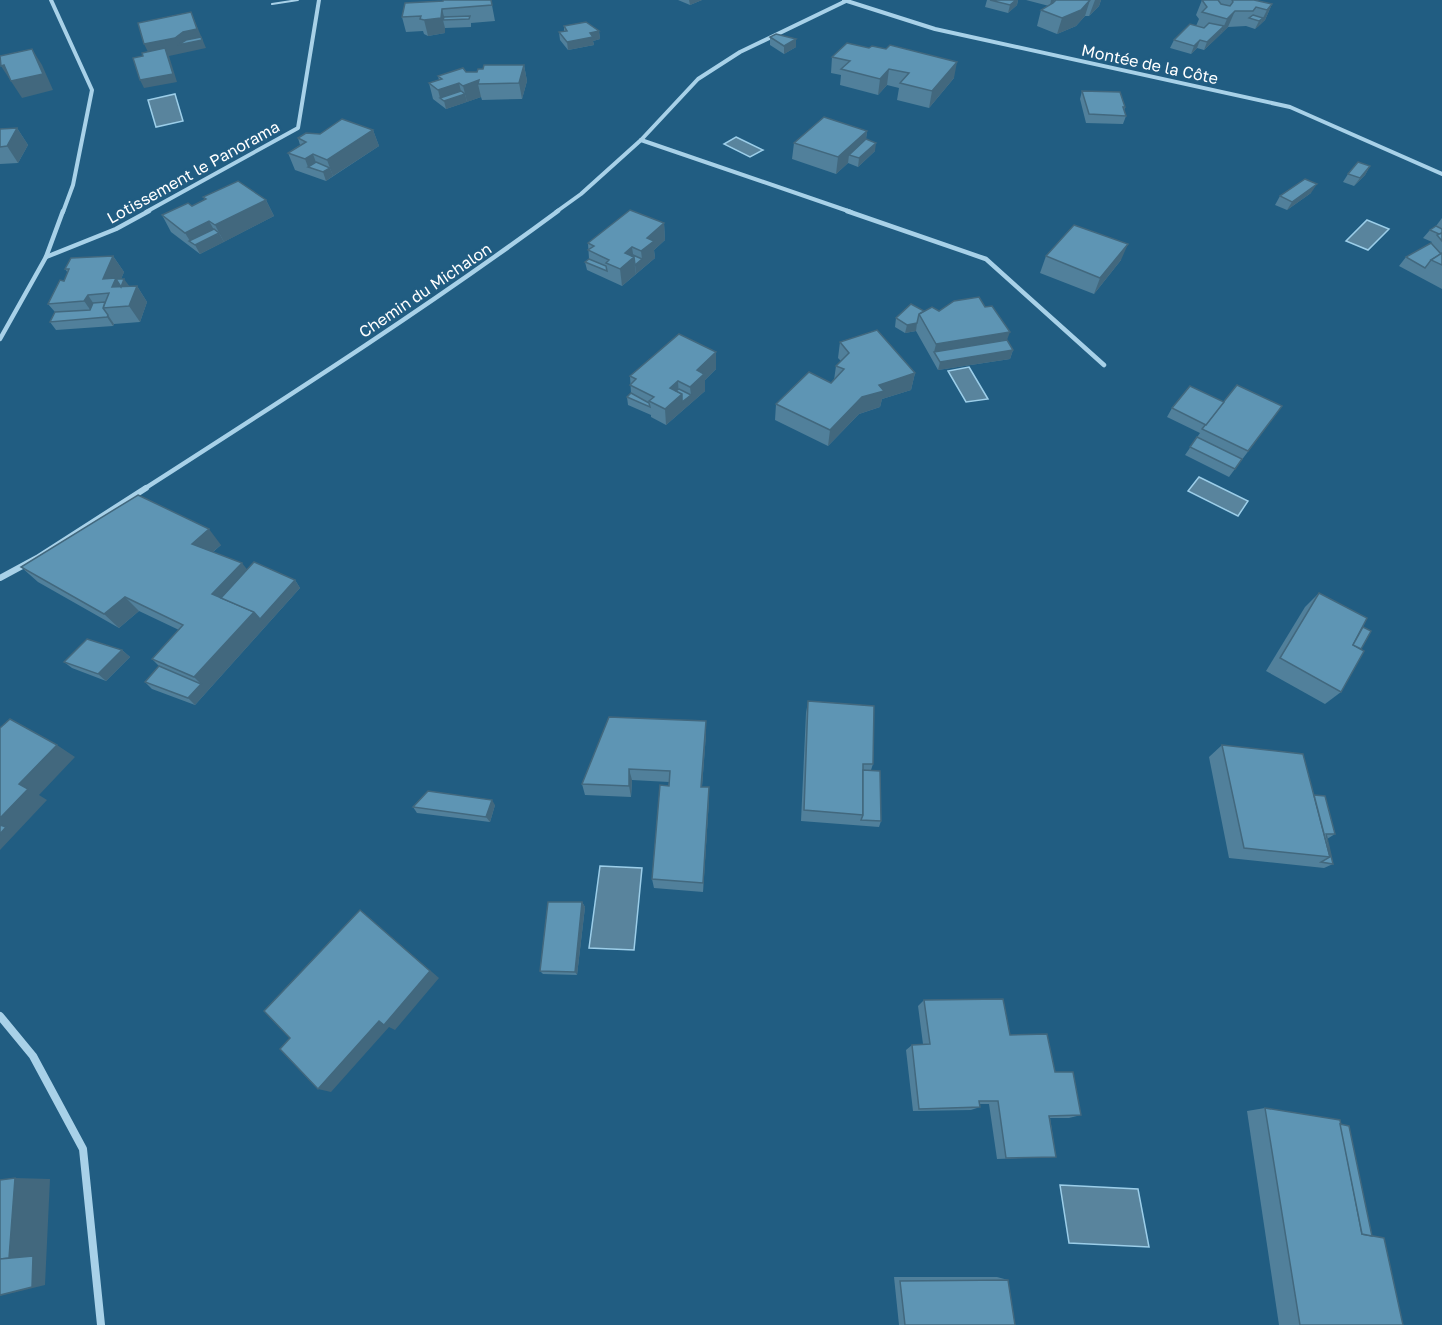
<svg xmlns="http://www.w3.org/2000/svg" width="1442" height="1325" font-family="'Golos Text',sans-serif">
<rect width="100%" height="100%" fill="#215d82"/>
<g fill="#59849d" stroke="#9ccee9" stroke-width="1.5">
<polygon points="175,94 183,121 156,127 148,100"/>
<polygon points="736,137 763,150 750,157 724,144"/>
<polygon points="1367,220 1389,229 1368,250 1346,241"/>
<polygon points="969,367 988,399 966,402 948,371"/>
<polygon points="1199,477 1248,501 1238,516 1188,491"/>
<polygon points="600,866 642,868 634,950 589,948"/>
<polygon points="1060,1185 1138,1189 1149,1247 1069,1243"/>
</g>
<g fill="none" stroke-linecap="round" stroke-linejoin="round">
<polyline stroke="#a8d1e8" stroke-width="2" points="272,4 298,0"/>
<g stroke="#a8d1e8" stroke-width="4">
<polyline points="51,0 92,90 73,185 63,212"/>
<polyline points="844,0 935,29 1290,107 1442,174"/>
<polyline points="641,140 851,212"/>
<polyline points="146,212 298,128 319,0"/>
<polyline points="556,212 581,194 641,140 698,79 740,52 846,1"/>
</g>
<g stroke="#a8d1e8" stroke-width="4.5">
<polyline points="847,211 986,259 1104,365"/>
<polyline points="46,257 116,229 149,211"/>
<polyline points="0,339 46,257 63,211"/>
<path d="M144 489C284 399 424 310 558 211"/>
</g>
<polyline stroke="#a8d1e8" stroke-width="6" points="0,578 37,558 146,488"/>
<polyline stroke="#a8d1e8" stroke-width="8" points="0,1016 33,1056 83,1149 101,1325"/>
</g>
<g fill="#51809b">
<polygon points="491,0 495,21 471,23 471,27 445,28 445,33 428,36 424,34 423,31 406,32 402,17"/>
<polygon points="678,0 702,0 690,5"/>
<polygon points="987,0 1018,0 1017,5 1008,13 985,7"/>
<polygon points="1026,0 1101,0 1099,6 1089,16 1085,16 1076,26 1057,34 1037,26 1041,10 1049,6"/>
<polygon points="1202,0 1254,0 1272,4 1265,20 1255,29 1246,26 1228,27 1204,50 1197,48 1191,54 1170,48 1174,40 1196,26 1199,19 1196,15"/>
<polygon points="564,26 599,31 600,39 593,41 594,45 568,50 560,40 559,32 564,31"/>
<polygon points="770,37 796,47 784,54 770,45"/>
<polygon points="869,48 886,49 954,78 929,108 897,100 899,88 887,85 878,95 840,85 841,75 831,73 832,57"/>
<polygon points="524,65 527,81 522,99 482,100 481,97 446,109 433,99 429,83 439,80 438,76 477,72"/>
<polygon points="1082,91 1125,107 1124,111 1126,116 1123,124 1086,123 1080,99"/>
<polygon points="17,128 28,145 18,163 0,164 0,129"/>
<polygon points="373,130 379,146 326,181 295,170 288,153 300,145 298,138 320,134"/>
<polygon points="867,131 866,139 875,151 858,167 848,163 836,174 792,159 794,143"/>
<polygon points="1370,166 1365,175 1354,186 1343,182 1348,174"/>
<polygon points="1311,193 1287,210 1275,205 1280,196"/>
<polygon points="203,197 266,200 274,216 200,254 171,232 162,215 192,206 205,200"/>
<polygon points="1442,218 1442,289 1399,266 1406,257 1431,243 1432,242 1423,238 1430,230 1436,226"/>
<polygon points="664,223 665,240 654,250 655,258 622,286 587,270 585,262 589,259 588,243"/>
<polygon points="113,256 124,272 121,279 129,286 137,286 147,302 140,322 114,324 113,326 56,330 50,322 55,312 48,304 64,281 68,273 65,269"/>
<polygon points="1046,256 1121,260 1094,294 1040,273"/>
<polygon points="924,311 939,311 1007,340 1013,350 1010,359 938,370 916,331 905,333 895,327 896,318"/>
<polygon points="840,342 915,373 911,390 882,399 880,407 859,414 828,446 775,420 776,404 831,383 834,380 836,366 841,361 838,358"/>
<polygon points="716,352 716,369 705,380 705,391 666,425 651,417 651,415 628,405 627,397 631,393 630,376"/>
<polygon points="1224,402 1282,406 1229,477 1185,455 1200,433 1167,417 1172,408"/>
<polygon points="221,545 213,552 247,570 295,580 300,588 195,705 152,689 145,682 159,666 152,659 179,630 139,611 119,628 38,582 21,567"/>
<polygon points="1319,593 1363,627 1361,649 1341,692 1325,704 1266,671 1305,607"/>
<polygon points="122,650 130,657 106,681 72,668 64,662"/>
<polygon points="808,701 873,764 871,770 881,821 879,827 801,821 806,713"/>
<polygon points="706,721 706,734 702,787 709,799 703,892 654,888 652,879 669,782 632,780 631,797 585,795 582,784"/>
<polygon points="1222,745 1314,795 1335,834 1327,839 1333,864 1324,868 1229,858 1209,757"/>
<polygon points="495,805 490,822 417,813 413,807"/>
<polygon points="582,902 585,907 577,975 543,974 540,971"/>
<polygon points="924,1000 1010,1035 1055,1072 1081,1115 1069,1118 1050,1118 1056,1157 997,1159 989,1104 980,1104 980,1107 971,1110 913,1111 906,1050 912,1045 923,1044 918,1006"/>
<polygon points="1265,1108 1372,1236 1403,1325 1279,1325 1247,1111"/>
<polygon points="894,1277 997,1277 1008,1280 1015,1325 899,1325"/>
</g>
<g fill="#42687e">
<polygon points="689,0 702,0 690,5"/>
<polygon points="1016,0 1018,0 1017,5 1008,13 1010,5"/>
<polygon points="1051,0 1055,0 1050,6"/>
<polygon points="1090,0 1085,16 1076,26 1057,34 1062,18"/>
<polygon points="1095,0 1101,0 1099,6 1089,16"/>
<polygon points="1272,4 1265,20 1259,26 1267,10"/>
<polygon points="442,9 445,20 443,20 445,28 445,33 428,36 424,20"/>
<polygon points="1235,11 1228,27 1220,35 1227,19"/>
<polygon points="191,12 206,48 169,56 177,82 144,88 140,80 152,60 144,44"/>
<polygon points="1263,18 1259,26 1255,29 1259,21"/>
<polygon points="1224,26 1220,35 1204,50 1207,42"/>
<polygon points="599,31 600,39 593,41 594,45 568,50 567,42 590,33"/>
<polygon points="796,39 796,47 784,54 784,46"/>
<polygon points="1200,40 1197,48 1191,54 1194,46"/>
<polygon points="32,49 42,65 53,90 22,98 1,66"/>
<polygon points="957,62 954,78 929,108 932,91"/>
<polygon points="524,65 527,81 522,99 519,83"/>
<polygon points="889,69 887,85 878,95 880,79"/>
<polygon points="479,80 478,84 481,97 467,102 463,86"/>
<polygon points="459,83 462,95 465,94 467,102 446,109 444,101 440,98 438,90"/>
<polygon points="17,128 28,145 18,163 7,146"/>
<polygon points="373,130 379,146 333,176 327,160"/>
<polygon points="867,131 865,148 849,155 848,163 836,174 838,157"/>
<polygon points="876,143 875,151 858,167 859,158"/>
<polygon points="313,154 319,171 308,167 305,159"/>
<polygon points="1370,166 1365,175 1354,186 1360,178"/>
<polygon points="330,168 333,176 326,181 323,172"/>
<polygon points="1317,184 1311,193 1287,210 1292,202"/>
<polygon points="266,200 274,216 224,242 215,225"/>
<polygon points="209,221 217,235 219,233 224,242 200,254 195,245 190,241 185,233"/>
<polygon points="664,223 665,240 654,250 655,258 636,274 635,265 642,259 641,251 647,238"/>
<polygon points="1128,244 1121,260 1094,294 1100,278"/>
<polygon points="632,247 636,274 622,286 620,269 625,253"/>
<polygon points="113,256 124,272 119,284 124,279 130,287 112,287 103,279"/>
<polygon points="137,286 147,302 140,322 129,306"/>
<polygon points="88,295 99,312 96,318 84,301"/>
<polygon points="108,315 114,324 113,326 107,317"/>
<polygon points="917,323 916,331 905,333 907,325"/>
<polygon points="1010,332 1004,348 934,352 936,344"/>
<polygon points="1013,350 1010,359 938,370 940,362"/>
<polygon points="716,352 716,369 705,380 705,391 666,425 665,409 670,388 678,381 679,397 682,394 691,395 690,387 697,370"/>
<polygon points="915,373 911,390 882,399 880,407 859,414 828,446 830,430 862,397 879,385"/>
<polygon points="209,529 221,545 204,559 192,544"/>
<polygon points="242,563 253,577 227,605 212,594"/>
<polygon points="295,580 300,588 195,705 188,698 201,684 194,677 254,612"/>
<polygon points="125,597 139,611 119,628 104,614"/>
<polygon points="122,650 130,657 106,681 98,674"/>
<polygon points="706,721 706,734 701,798 701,787"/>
<polygon points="57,745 75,757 39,795 47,800 0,850 0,818 19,784"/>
<polygon points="629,769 632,780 631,797 629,786"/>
<polygon points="709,787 709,799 703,892 703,883"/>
<polygon points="492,800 495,805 490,822 486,817"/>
<polygon points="582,902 585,907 577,975 575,972"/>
<polygon points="360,910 439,978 395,1030 389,1027 331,1092 318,1089 379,1021"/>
<polygon points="15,1178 50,1179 45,1285 0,1296 9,1258"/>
</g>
<g fill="#5e95b4" stroke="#42687e" stroke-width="1.5">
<polygon points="443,0 491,0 492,5 442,9 441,18 424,20 420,19 421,16 402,17 405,3 443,1"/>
<polygon points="990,0 1016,0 1010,5"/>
<polygon points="1056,0 1090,0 1081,10 1062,18 1041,10 1053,3"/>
<polygon points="1202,0 1218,0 1221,4 1230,6 1233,2 1232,0 1254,0 1272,4 1267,10 1256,7 1253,11 1235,11 1227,19 1202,12 1207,7"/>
<polygon points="191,12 197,29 183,32 175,38 144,44 138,23"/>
<polygon points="1253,15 1263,18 1259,21 1249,18"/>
<polygon points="470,16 469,19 443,20 444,17"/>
<polygon points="586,22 599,31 590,33 593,37 567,42 559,32 567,31 564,26"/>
<polygon points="1209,23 1224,26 1207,42 1200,40 1194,46 1174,40 1190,24 1204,28"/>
<polygon points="776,34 796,39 784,46 770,37"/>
<polygon points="201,37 202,40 178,45 186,40"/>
<polygon points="847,43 869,48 872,46 886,49 890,45 957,62 932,91 900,83 909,73 889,69 880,79 841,69 850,61 832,57"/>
<polygon points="165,48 173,74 140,80 133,58 143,56 142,53"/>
<polygon points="32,49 43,74 11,81 4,65 1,66 0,56"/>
<polygon points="484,65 524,65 519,83 478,84 479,80 463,86 459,83 438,90 429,83 442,79 438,76 463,68 466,72 477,72 478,69 483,69"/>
<polygon points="461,91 465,94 444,101 440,98"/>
<polygon points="1082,91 1120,92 1125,107 1123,107 1126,116 1089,114"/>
<polygon points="824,117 867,131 838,157 794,143"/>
<polygon points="342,119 373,130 327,160 313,154 305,159 288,153 306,142 298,138 306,133 320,134"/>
<polygon points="17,128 7,146 0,147 0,129"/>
<polygon points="866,139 876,143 859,158 849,155"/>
<polygon points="316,162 330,168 323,172 308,167"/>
<polygon points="1358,162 1370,166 1360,178 1348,174"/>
<polygon points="1305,179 1317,184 1292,202 1280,196"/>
<polygon points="238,181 266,200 215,225 209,221 185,233 162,215 188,203 192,206 206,199 203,197"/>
<polygon points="630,210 664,223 647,238 654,241 641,251 632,247 625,253 634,257 620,269 606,263 609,260 588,250 594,246 588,243"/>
<polygon points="1074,225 1128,244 1100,278 1046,256"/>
<polygon points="1436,226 1442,229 1442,233 1439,234 1430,230"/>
<polygon points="214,229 219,233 195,245 189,241"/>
<polygon points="1442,233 1442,241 1437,235"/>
<polygon points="1431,243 1441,254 1431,260 1425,268 1406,257"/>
<polygon points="1442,253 1442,265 1431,260"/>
<polygon points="633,255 642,259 635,265 634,257 632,256"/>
<polygon points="113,256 103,279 116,278 112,287 137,286 129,306 103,308 109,293 88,295 84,301 48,304 60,280 64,281 69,269 65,269 71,258"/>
<polygon points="589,259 606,266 607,271 585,262"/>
<polygon points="116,279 124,279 121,287"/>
<polygon points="979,297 985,307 992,306 1010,332 936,344 919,314 932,307 939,311 954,301"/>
<polygon points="105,302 103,308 108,315 107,317 50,322 55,312 90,310 93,303"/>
<polygon points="911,304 924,311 919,314 917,323 907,325 896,318"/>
<polygon points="877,330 915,373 879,385 884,391 862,397 830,430 776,404 809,372 831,383 844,369 836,366 849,353 840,342"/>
<polygon points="679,334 716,352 697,370 704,374 690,387 678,381 670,388 682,394 665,409 649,401 654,397 630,385 636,379 630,376"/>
<polygon points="1007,340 1013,350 940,362 934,352"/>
<polygon points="1237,385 1282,406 1248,451 1202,429"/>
<polygon points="1190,386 1224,402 1206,425 1172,408"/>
<polygon points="679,389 691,395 682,402 682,394 676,391"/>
<polygon points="631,393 649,403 650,407 627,397"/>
<polygon points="1197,437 1242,459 1235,469 1190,447"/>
<polygon points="138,495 209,529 192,544 242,563 212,594 254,612 194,677 152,659 183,625 125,597 104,614 21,567"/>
<polygon points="254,562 295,580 260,619 254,612 221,598"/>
<polygon points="1319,593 1367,618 1353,645 1364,651 1341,692 1280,658"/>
<polygon points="1363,627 1371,631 1361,649 1353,645"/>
<polygon points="87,639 122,650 98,674 64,662"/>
<polygon points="159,666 201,684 188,698 145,682"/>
<polygon points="808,701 874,706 873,764 863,764 863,815 804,810"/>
<polygon points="609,717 706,721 701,787 709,787 703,883 652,879 660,785 669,786 670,771 629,769 629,786 582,784"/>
<polygon points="10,719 57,745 19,784 28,789 0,818 0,728"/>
<polygon points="1222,745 1303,754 1330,857 1244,848"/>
<polygon points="863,770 880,771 881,821 861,820 863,815"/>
<polygon points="428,791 492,800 486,817 413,807"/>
<polygon points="1314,795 1325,796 1335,834 1326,834 1333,864 1321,862 1330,857"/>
<polygon points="0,825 6,827 0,834"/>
<polygon points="548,902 582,902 575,972 540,971"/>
<polygon points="360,910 430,971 384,1025 379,1021 318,1089 280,1049 290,1038 264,1011"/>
<polygon points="1003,999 1010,1035 1047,1034 1055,1072 1073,1072 1081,1115 1049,1116 1056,1157 1006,1158 998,1101 979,1101 980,1107 919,1109 912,1045 930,1044 924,1000"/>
<polygon points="1265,1108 1340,1120 1362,1234 1384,1238 1403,1325 1300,1325"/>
<polygon points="1340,1124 1349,1126 1372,1236 1362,1234"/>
<polygon points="15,1178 9,1258 0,1259 0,1180"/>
<polygon points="33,1256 32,1287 0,1295 0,1259"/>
<polygon points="1008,1280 1015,1325 905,1325 900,1281"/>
</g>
<g text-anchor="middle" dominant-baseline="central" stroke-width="5" stroke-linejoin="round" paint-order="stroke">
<g font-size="16" fill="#fff" stroke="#215d82">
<text transform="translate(1150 64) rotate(12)">Montée de la Côte</text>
<text transform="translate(193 172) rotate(-29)">Lotissement le Panorama</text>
<text transform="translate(425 290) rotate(-34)">Chemin du Michalon</text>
</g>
</g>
</svg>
